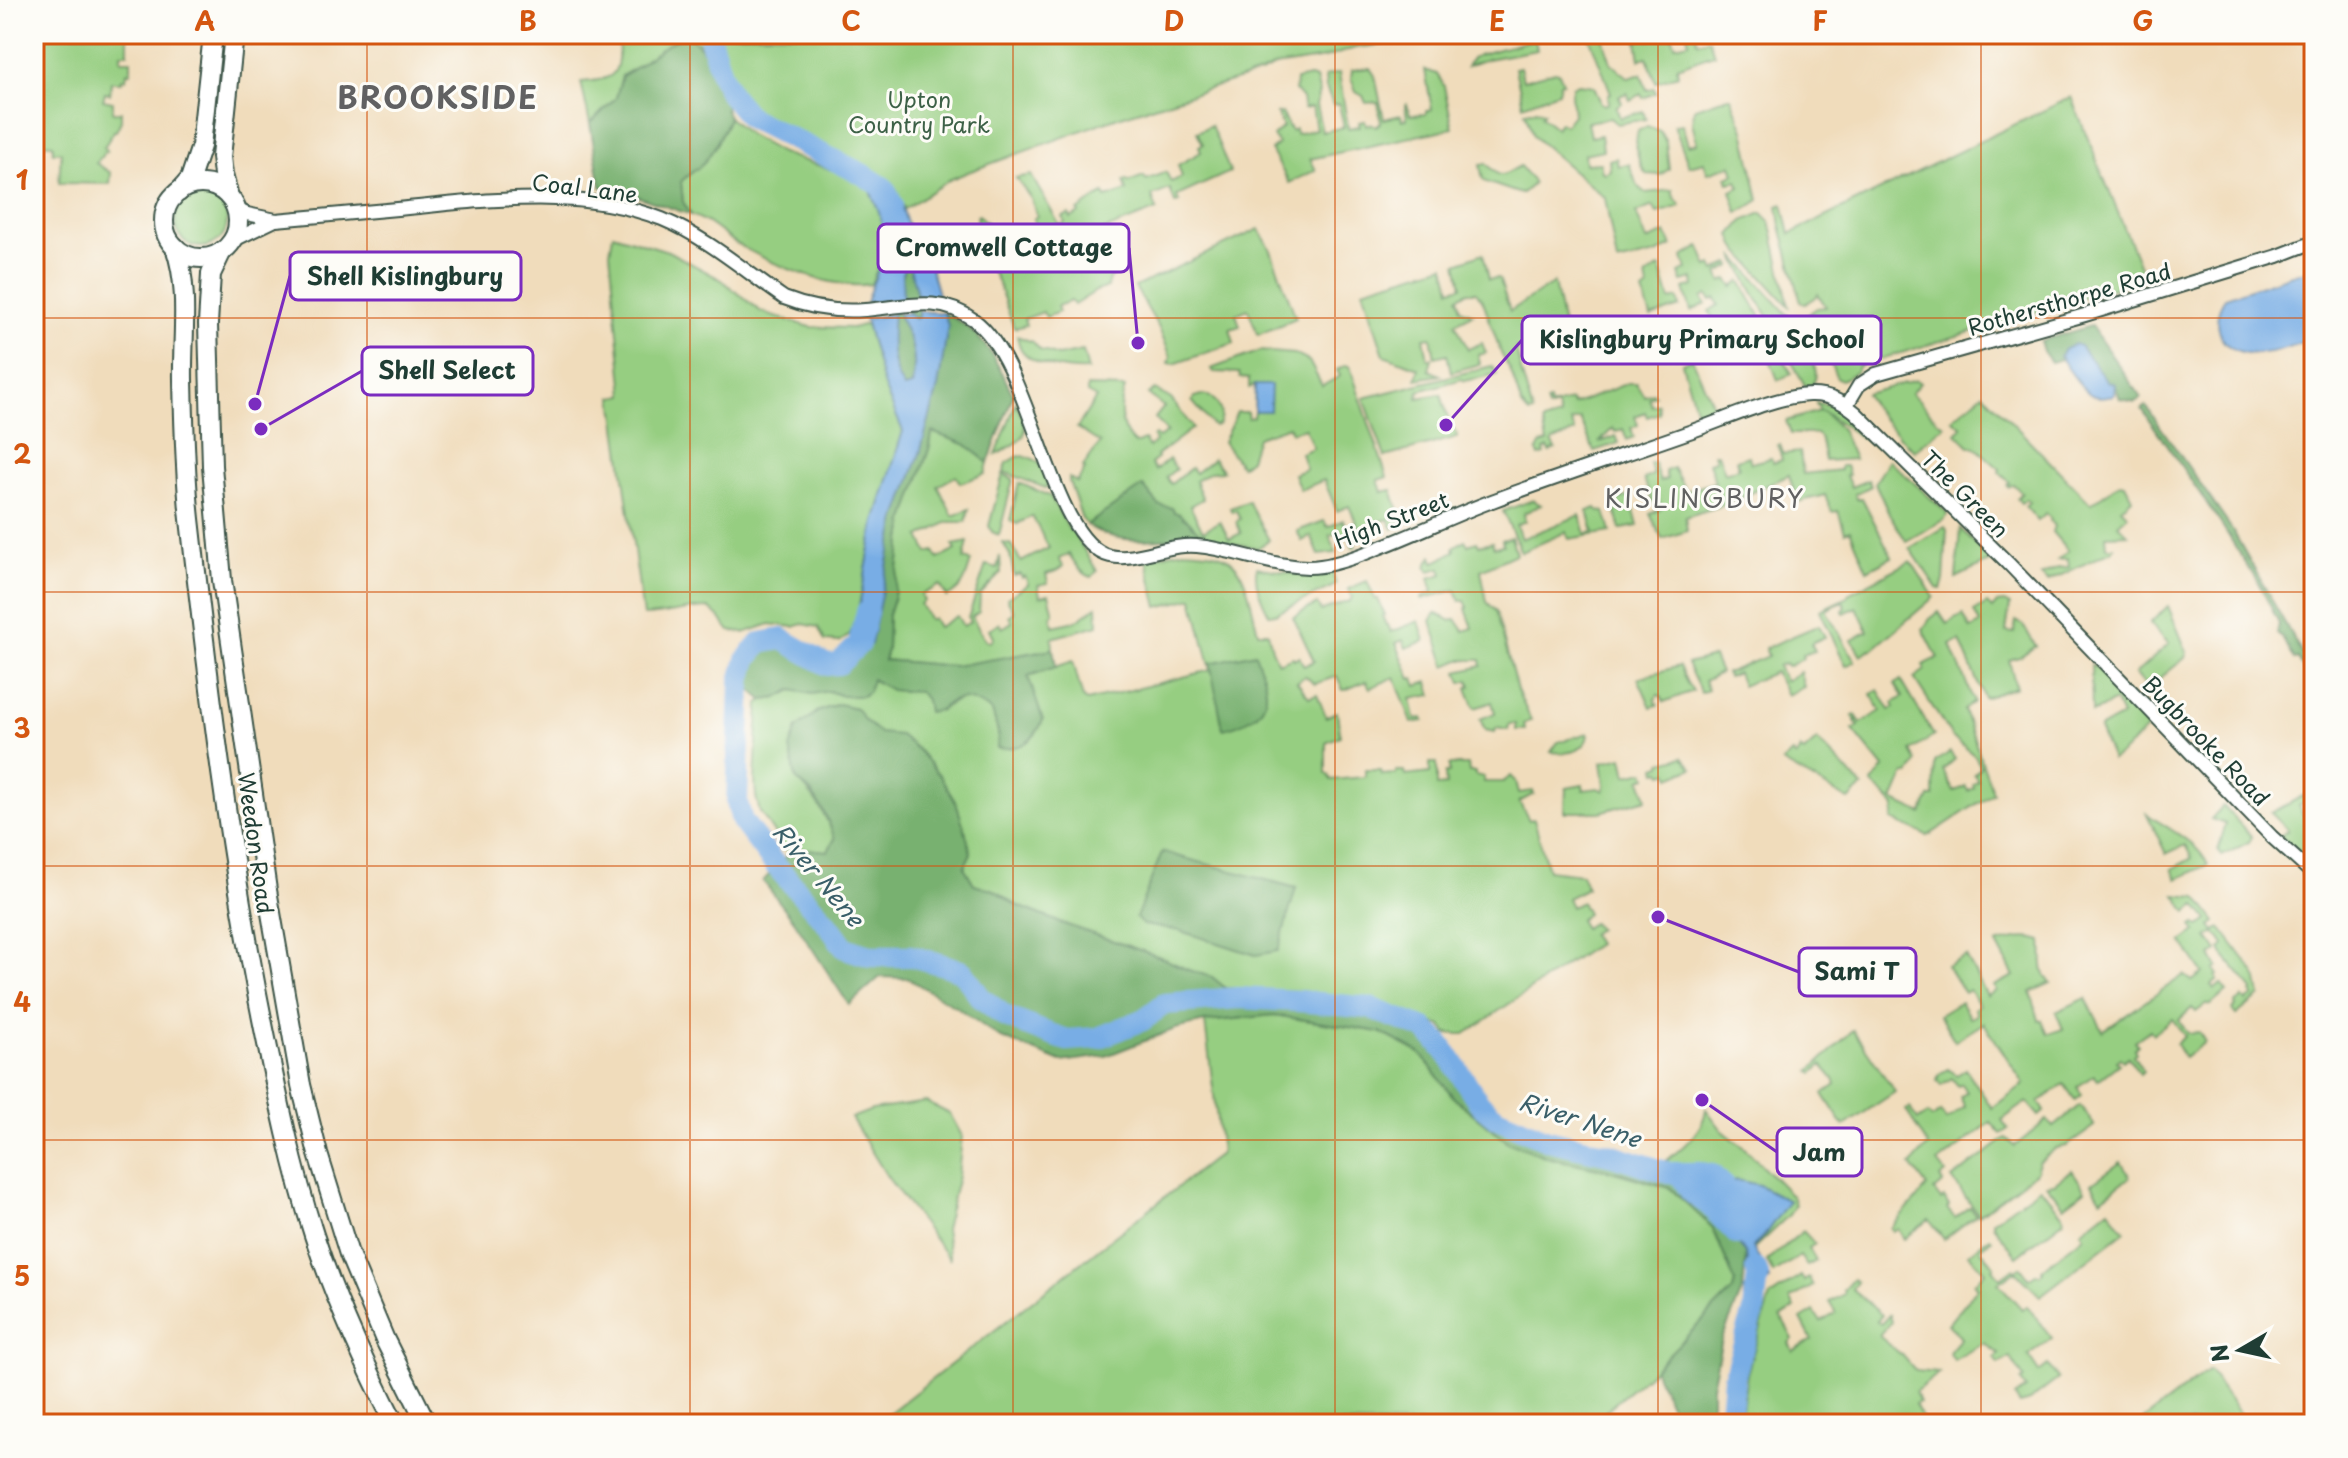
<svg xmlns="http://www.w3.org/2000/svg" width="2348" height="1458" font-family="'Playpen Sans',sans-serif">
<rect width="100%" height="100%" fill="#fdfcf7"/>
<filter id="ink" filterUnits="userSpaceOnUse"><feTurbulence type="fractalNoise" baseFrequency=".0125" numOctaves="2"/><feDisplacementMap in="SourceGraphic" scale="16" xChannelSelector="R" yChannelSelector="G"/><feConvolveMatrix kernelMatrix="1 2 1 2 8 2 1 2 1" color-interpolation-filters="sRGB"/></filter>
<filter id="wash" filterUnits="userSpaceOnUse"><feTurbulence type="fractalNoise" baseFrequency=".006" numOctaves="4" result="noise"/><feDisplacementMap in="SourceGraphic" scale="32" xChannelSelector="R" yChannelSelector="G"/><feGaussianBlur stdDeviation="1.8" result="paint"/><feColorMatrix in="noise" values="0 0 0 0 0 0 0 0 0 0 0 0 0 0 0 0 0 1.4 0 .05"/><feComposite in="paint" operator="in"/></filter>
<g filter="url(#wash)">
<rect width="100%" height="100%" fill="#f0dcbb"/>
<g fill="#96ce81" stroke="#5a865a" stroke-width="2" fill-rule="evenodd">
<polygon points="34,34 128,34 128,53 121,53 121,60 131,60 131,72 127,72 126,79 122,79 122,82 111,82 110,94 105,93 103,100 113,102 113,112 121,112 121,121 116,131 114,131 104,147 107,150 96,163 111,173 110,184 59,183 61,152 53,152 53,144 34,143"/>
<path d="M621 34H705L707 53 698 42 673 40 657 54 622 76 616 98 590 124 581 82C627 79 614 68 621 34Z"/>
<polygon points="709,34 1411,34 1410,41 1355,48 1325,58 1275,66 1260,73 1118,117 968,172 949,180 904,209 896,190 886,178 861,164 750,118 731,95 721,74"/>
<polygon points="1595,34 1602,34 1611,63 1629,78 1641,74 1647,90 1654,88 1656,93 1643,98 1641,94 1630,100 1627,93 1619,96 1622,103 1616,107 1620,118 1643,111 1646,119 1617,124 1610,118 1587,122 1590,137 1601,135 1603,150 1584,154 1585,164 1600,163 1602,172 1605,173 1610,170 1609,160 1616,158 1618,166 1629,164 1637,185 1645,193 1673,190 1673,195 1681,206 1657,213 1653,206 1636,213 1647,241 1666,233 1672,246 1656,254 1617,263 1605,198 1533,136 1525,112 1537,110 1544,112 1541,116 1556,128 1560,122 1565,125 1573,115 1571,94 1573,86 1579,84 1594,86 1601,103 1605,105 1609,103 1608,95 1611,93 1589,36"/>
<polygon points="1658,34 1672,34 1675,45 1689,42 1687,34 1696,34 1698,42 1709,39 1714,54 1677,67 1678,75 1656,82 1647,57 1640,59 1637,41 1645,38 1651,40 1653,35"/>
<polygon points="1535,39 1537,50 1487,59 1467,66 1472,58 1478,55"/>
<polygon points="1520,67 1523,80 1555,71 1559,72 1563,82 1560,83 1558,92 1523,105 1515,68"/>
<polygon points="1370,68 1375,76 1384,119 1401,115 1402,120 1407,119 1405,105 1407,104 1410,115 1426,114 1426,111 1432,110 1425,70 1437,74 1444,86 1453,128 1310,159 1316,170 1289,183 1271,150 1278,144 1273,136 1283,127 1277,114 1281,113 1291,131 1295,129 1296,134 1316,129 1312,107 1304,109 1302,99 1295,91 1296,80 1310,77 1316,79 1319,91 1316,105 1322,132 1344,127 1339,104 1333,105 1326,88 1325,76 1339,73 1348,128 1360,126 1359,122 1365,121 1366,125 1373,124 1376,126 1381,122 1378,102 1366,103 1363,96 1356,92 1351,78 1352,70"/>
<polygon points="1728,97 1731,97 1744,130 1759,200 1738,213 1731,191 1740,187 1737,181 1729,183 1727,177 1735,174 1732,165 1708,173 1704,162 1689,166 1674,125 1682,124 1688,145 1697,143 1692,122 1695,108"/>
<polygon points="2071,97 2145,279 1858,366 1856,372 1842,380 1837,378 1829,360 1824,358 1807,318 1808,314 1817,308 1826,307 1818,294 1815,298 1805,304 1801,302 1781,226 1778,206 1783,204 1790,234"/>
<path d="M729 118 749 135 781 153 847 175 869 189 880 211 883 238V255L871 284C833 291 772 264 739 245 722 235 710 221 691 215L683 202 681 182C687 174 694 172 701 165 714 153 721 134 729 118Z"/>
<path d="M1211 125 1230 172 1177 196 1179 202 1175 203 1170 189 1152 196 1157 210 1103 231 1126 272 1109 278 1107 287 1096 291 1074 305 1071 301 1057 306 1059 312 1046 317 1043 312 1024 319 1026 325 1014 328 998 283 977 239V216L979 215C986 224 993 227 998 237L996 239 1008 264 1025 256 1020 244 1039 233 1033 219 1037 216 1031 199 1016 178 1031 175 1060 226 1065 222 1063 217 1069 214 1071 218 1079 213 1078 211 1096 198 1104 194 1106 198 1127 191 1124 181 1127 180 1128 182 1144 176 1146 180 1166 172 1171 182 1182 177 1178 165 1201 152 1199 146 1203 144 1197 132Z"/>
<path d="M1647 126 1660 131 1666 142 1669 169 1660 175 1646 174C1638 164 1634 143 1638 131Z"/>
<path d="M1486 163C1502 182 1502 175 1520 166L1534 183 1521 194 1486 182 1483 180 1480 165Z"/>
<circle cx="201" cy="221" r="26"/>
<polygon points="1762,213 1770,221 1789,306 1736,248 1731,235 1743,221"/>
<polygon points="1259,229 1270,248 1296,318 1258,335 1248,309 1236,314 1240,326 1230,329 1234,343 1174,364 1169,363 1171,357 1160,330 1135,287"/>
<path d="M613 234 668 251 722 280 760 311 772 316 811 327 852 328 866 324 884 387 903 431 875 522 858 612 850 635 839 642 825 641 818 627 803 624 794 627 770 624 744 633 730 631 719 617 709 608C686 608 665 616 643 616L613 397 624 395 610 252Z"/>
<polygon points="1700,247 1708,267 1712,265 1715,271 1730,263 1732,266 1718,273 1722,282 1728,279 1733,287 1741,281 1792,374 1778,380 1763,342 1731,354 1709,311 1719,305 1716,298 1711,300 1707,295 1702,298 1706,304 1691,311 1684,289 1694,286 1693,279 1682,282 1679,273 1687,270 1683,257"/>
<polygon points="1483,253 1489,279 1499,278 1510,311 1554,283 1565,336 1516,349 1521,371 1533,413 1529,414 1522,406 1511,372 1501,353 1483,301 1476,292 1468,292 1458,297 1461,309 1473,314 1455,323 1468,349 1482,343 1486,353 1478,355 1480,364 1451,372 1447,354 1435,357 1431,337 1424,338 1428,359 1432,358 1429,370 1440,375 1416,379 1419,368 1384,355 1363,289 1445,265 1451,289 1462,286 1457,263"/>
<polygon points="1734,255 1795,323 1805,345 1791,353 1752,290"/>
<polygon points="1660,267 1670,300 1678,298 1680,307 1651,317 1643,292 1648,288 1646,276"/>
<path d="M1017 336 1033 342 1040 350 1058 356 1083 351 1088 370C1070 371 1031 366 1021 349 1019 345 1018 341 1017 336Z"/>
<path d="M1806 350C1814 364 1823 378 1807 389L1790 359Z"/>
<polygon points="1260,351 1294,354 1309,361 1322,386 1340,376 1337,370 1346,365 1350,367 1387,477 1378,480 1382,492 1392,490 1402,520 1393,529 1388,519 1359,529 1349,506 1337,511 1324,480 1300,490 1294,474 1306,469 1301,453 1313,448 1305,428 1291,432 1289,426 1257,437 1250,459 1241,466 1223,442 1237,412 1247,412 1248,418 1253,417 1254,411 1270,411 1255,385 1249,388 1249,379 1240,378 1239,373 1214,372 1211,369"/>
<polygon points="1692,358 1714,408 1697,415 1682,363"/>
<polygon points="1492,366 1497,374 1465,381 1462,379 1419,391 1418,398 1441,394 1450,425 1456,431 1457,437 1385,457 1364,398"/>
<polygon points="1916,380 1920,383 1911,393 1939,422 1945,425 1914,451 1880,416 1865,394"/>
<polygon points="1628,383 1636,383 1644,396 1653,393 1655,395 1649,398 1652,406 1658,404 1659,413 1647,417 1645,412 1635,416 1638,425 1631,428 1634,437 1627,440 1623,429 1615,432 1613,428 1599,443 1616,436 1619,443 1594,451 1580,419 1571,422 1575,432 1552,442 1556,449 1550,452 1548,448 1544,450 1545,454 1539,456 1537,451 1540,445 1547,443 1543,422 1560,417 1557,406 1548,409 1546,402 1549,401 1550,406 1571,401 1573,405"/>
<path d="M1087 387 1125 388C1119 407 1118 429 1135 444L1144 440 1149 447 1155 442 1153 437 1155 435 1159 438 1167 432 1155 418 1164 407 1148 394 1155 390 1171 399 1193 428 1156 456 1157 458 1151 464 1156 470 1169 459 1176 469 1166 477 1171 484 1191 468 1195 473 1213 459 1223 471 1211 472 1195 481 1203 499 1190 506 1203 531 1220 521 1229 539 1241 533 1236 522 1240 519 1236 510 1232 512 1230 508 1248 501 1269 540 1258 548 1204 538 1188 520 1174 512 1172 508 1159 506 1143 486 1087 525 1082 519 1069 481V478L1077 483 1085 469 1083 467 1100 443 1077 428 1096 398 1087 393Z"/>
<polygon points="1983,393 2091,504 2120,483 2125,484 2132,498 2121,508 2128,515 2118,524 2128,534 2106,535 2107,547 2114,547 2113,550 2047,582 2041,576 2058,568 2069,567 2068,559 2058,560 2068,551 2052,532 2054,526 2050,521 2051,519 2046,514 2038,521 2025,506 2029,502 2026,499 2021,503 2017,498 2022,493 2013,484 2008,487 2007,486 2009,482 1999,472 2000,469 1975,447 1969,446 1956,433 1962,427 1952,419"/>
<path d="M1202 395C1217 396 1225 412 1218 425L1213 426 1192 401 1195 397Z"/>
<path d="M1016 402C1032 436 1028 437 996 455Z"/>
<path d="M1816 403C1841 404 1858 423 1875 440L1874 446 1822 411 1841 429 1854 459 1825 461 1820 437 1816 434H1791L1786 421 1820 411Z"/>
<path d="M932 432 967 445 988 463 985 474 960 483 956 476 938 486 953 516 969 509 966 522H948L920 537 928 553 934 551 938 559 956 550 953 545 968 542 964 559 971 561C965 580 965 587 947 597L940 585 921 595 924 601 920 604 929 620 933 618 938 627 957 616 963 626 970 622 968 618 986 565 997 568 1000 556 1001 573 980 595 979 612 972 617 985 640 989 642 992 640 993 637 989 629 999 623 1002 628 1012 622 1009 616 1014 612 1007 598 1028 584 1025 576 1022 578 1020 574 1014 576 1010 555 1003 543 1012 545 1021 562 1049 548 1032 516 1017 524 1010 520 1019 483 1050 496 1070 531 1072 530 1097 571 1092 577C1080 573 1075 563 1069 554L1059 559 1063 566 1057 571 1046 574 1048 583 1038 585 1040 596 1049 594 1054 614 1051 615 1053 626 1076 621 1097 606 1098 625 1052 638 1053 649 954 666 884 660 887 650 888 615 894 596 905 520 930 446Z"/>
<polygon points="1780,444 1783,454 1800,452 1803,474 1840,470 1840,466 1846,466 1849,475 1846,476 1851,487 1868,480 1871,486 1855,494 1857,499 1862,498 1892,557 1867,570 1850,530 1845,532 1838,511 1832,512 1825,495 1797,502 1789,475 1730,503 1685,517 1687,531 1662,539 1650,514 1661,509 1659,502 1653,504 1644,479 1653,475 1650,464 1654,463 1660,482 1667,479 1665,471 1673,468 1686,491 1715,482 1709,462 1716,460 1714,454 1718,453 1725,473 1739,468 1736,460 1749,456 1751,463 1771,458 1773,463 1782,460 1778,445"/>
<path d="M1019 456C1042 457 1041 467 1048 486L1045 488 1004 472 1007 463Z"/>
<polygon points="1889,460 1948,514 1945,519 1906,541 1888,512 1875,483"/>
<polygon points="1003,474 1013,479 999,535 992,532 989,526"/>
<polygon points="1630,495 1638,526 1621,529 1613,503"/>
<polygon points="1533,500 1541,505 1524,513 1525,521 1516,525 1521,539 1580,515 1586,534 1594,532 1588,511 1596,508 1598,511 1605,512 1611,532 1569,539 1566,532 1521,552 1503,511"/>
<polygon points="1343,520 1356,546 1353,548 1350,538 1347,538 1345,534 1340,535 1338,530 1335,531 1336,534 1330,535 1336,553 1319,555 1311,536 1302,541 1297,531 1324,521 1328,527"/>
<polygon points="1945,527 1947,530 1944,580 1941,589 1937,588 1910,548"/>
<polygon points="1960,528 1991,561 1956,578"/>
<path d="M1511 537 1516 554 1481 570 1487 602 1496 611 1517 690 1531 720 1524 724 1525 730H1516V724H1509L1508 730 1496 728 1495 732 1485 730 1480 719 1495 713 1492 702 1475 708 1467 688 1471 686 1469 680 1462 682 1458 672 1482 666 1481 660H1460L1446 666 1431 621 1436 613 1451 621 1456 619 1464 631 1473 628 1466 609 1468 608 1465 601H1460L1456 590 1422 599 1423 596 1433 592 1429 578 1443 574 1441 568 1430 571 1426 567 1432 556 1434 562C1440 561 1448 554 1455 551L1454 547 1465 540 1468 545 1477 542 1479 545 1492 542 1494 547 1503 545 1502 540Z"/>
<path d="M1183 550C1195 551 1210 551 1221 555 1248 564 1251 608 1258 632H1268L1272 649 1278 663 1293 657 1294 659 1299 657 1304 666 1314 661 1293 617 1317 604 1321 611 1350 601 1352 597 1348 589 1367 581 1375 599H1378L1385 615 1382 616 1386 625H1388L1391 632 1419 621 1425 641 1406 648 1403 640 1396 643 1411 679 1414 678 1417 686 1428 682 1432 695 1411 699 1415 719 1423 718 1424 721 1412 723 1395 677 1370 688 1366 681 1345 690H1343L1337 676 1315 684 1305 676 1297 682 1309 697 1317 694 1326 717 1337 712 1340 736 1326 742V774H1328L1331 780 1365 777V770H1381L1382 775 1396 774V771H1404L1405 776 1430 773V763H1437V786L1446 785 1445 773H1449V765H1468L1469 772H1475V775L1484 777V782H1503L1511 776 1516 781 1519 793 1533 791 1534 794 1519 802 1529 820 1534 819 1548 870 1581 874 1587 888 1567 898 1571 907 1581 902 1587 914 1579 920 1584 928 1593 922 1598 929 1591 934 1597 944 1465 1034H1447L1442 1026 1381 1003 1301 991 1225 988 1211 977 1188 970 1160 957 1061 923 1016 905 994 890 974 884 964 867 971 853 956 803 865 721 856 708 838 704 817 712 796 779C815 796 825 814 835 838L828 851 794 848 788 854 760 812 756 797 755 780 759 704 763 700 777 698 792 690 812 694 829 691 842 696 871 679 891 690 920 692 940 711C961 693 971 698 992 711L998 732 1028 676 1073 661 1083 699 1087 701 1211 670 1193 598 1158 607 1146 558ZM1258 878 1296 888 1256 955 1180 931Z"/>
<polygon points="1911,561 1934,597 1872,650 1870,649 1861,655 1852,640 1868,631 1857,607 1844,613 1843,610 1846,608 1843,601 1826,610 1855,661 1846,666 1820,610 1848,597 1848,594"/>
<path d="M1257 567C1283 572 1305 577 1332 572L1336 585 1275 614H1269C1262 601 1253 580 1257 567Z"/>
<polygon points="2004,602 2010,605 2006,632 2014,633 2016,621 2022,624 2036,646 2019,657 2009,660 2016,687 1984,698 1960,641 1951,645 1974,702 1964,710 1993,793 1928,836 1892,820 1895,806 1872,783 1884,768 1853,730 1859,726 1853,716 1856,715 1861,723 1881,711 1871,694 1878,690 1890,710 1895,708 1893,703 1903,697 1895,684 1901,680 1934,736 1911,751 1917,762 1909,775 1905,774 1893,800 1922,814 1930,797 1934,797 1935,762 1950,752 1955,759 1943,770 1954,792 1965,786 1968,791 1974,788 1973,784 1978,781 1974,774 1981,767 1975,756 1952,737 1914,678 1925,670 1923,665 1938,658 1923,629 1930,619 1939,612 1947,624 1963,615 1971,629 1980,624 1974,612 1987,604 1992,609 1997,603"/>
<polygon points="2168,606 2187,652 2185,658 2153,684 2147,687 2135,674 2169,644 2150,623"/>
<polygon points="1819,625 1825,637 1811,643 1815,651 1802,655 1803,659 1787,666 1785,663 1778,666 1785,681 1800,672 1804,687 1787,695 1775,672 1742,686 1737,673 1728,677 1726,673 1768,656 1765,648"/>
<polygon points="1713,657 1720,673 1704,681 1708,690 1701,693 1687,664"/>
<polygon points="2091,665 2100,669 2151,725 2125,750 2112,760 2099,729 2122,716 2115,701 2092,713"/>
<polygon points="1679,666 1687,683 1693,691 1664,702 1661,696 1658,695 1655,700 1658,705 1651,707 1638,678"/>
<path d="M1588 733C1587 753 1568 754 1551 752L1558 742Z"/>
<polygon points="1817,740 1863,787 1849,800 1782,762 1792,753 1796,757 1800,749 1804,752"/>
<polygon points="1623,757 1627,775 1645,771 1647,777 1641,779 1647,799 1600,812 1565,812 1566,788 1583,785 1584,790 1599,788 1604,791 1605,784 1602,762"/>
<polygon points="1683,757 1693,768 1671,777 1669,772 1663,774 1661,771 1657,772 1656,767 1662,765 1662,762"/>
<polygon points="2314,790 2314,798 2310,794 2303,798 2305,802 2298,806 2314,835 2314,867 2280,836 2288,830 2271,813"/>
<polygon points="2223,806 2252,837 2249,842 2222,856 2218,851 2226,824 2211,819"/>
<path d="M2147 814C2167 828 2198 842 2208 865L2177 879 2172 869 2192 858 2185 845 2166 854Z"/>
<path d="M2176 895 2197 897 2216 922 2211 926 2215 931 2221 928 2256 975 2260 996 2236 1015 2232 1010 2236 1006 2235 1004 2243 998 2246 1001 2253 996 2251 992 2253 990 2223 954 2221 949 2224 945 2215 932 2208 937 2218 951 2211 956 2218 967 2214 970 2218 975 2216 977 2218 980 2212 985 2215 989 2221 984 2227 992 2209 1006 2207 1004 2196 1012 2192 1008 2179 1020 2188 1033 2199 1032 2205 1042 2184 1058 2176 1044 2185 1036 2172 1019 2153 1034 2150 1030 2135 1041 2138 1045 2134 1049 2136 1053 2133 1055 2143 1071 2140 1074 2128 1057 2123 1061 2120 1058 2116 1061 2119 1064 2098 1080 2094 1075 2077 1087 2082 1095 2075 1100 2064 1084 2039 1102 2045 1111 2039 1116 2027 1102 2002 1120 2008 1129 2001 1134 1991 1122 1938 1163 1946 1173 1940 1178 1943 1183 1934 1191 1941 1200 1944 1198 1949 1206 1947 1209 1955 1218 1970 1207 1976 1215 1944 1239 1929 1220 1904 1239 1898 1229 1893 1231 1891 1228 1927 1187 1911 1165 1928 1146 1906 1110 1910 1108 1918 1120 1928 1114 1932 1118 1941 1112 1946 1120 1965 1107 1960 1097 1967 1092 1962 1084 1958 1086 1952 1078 1941 1085 1937 1080 1939 1074 1948 1069 1957 1075 1966 1069 1992 1108 2024 1084 1984 1023 1955 1041 1939 1015 1960 1002 1970 1018 1977 1014 1974 1009 1979 1005 1969 990 1964 993 1947 966 1966 956 1987 996 1996 991 1994 986 2014 976 1997 944C2011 939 2027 935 2042 941 2044 956 2039 971 2051 983L2031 992 2039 1020H2042L2048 1034 2063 1029 2056 1012 2086 998 2103 1031 2184 975 2192 981 2203 973 2182 942 2196 932 2192 926 2196 924 2199 927 2208 920 2196 905 2187 912Z"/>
<polygon points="1274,1015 1380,1032 1420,1053 1455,1099 1508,1142 1670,1188 1713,1228 1735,1282 1733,1290 1654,1369 1591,1424 875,1424 1221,1153 1205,1022"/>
<polygon points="1853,1030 1895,1092 1844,1126 1823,1094 1836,1085 1834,1079 1822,1065 1813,1073 1810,1071"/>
<polygon points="926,1102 950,1114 962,1136 958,1176 945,1229 950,1260 888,1178 851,1118 872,1110"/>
<polygon points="2080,1105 2095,1126 2067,1146 2056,1148 2039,1162 2036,1172 1979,1215 1952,1179 2006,1138 2015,1146 2047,1120 2053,1127"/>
<path d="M1706 1109 1722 1130 1748 1151 1792 1196 1795 1205 1789 1215 1752 1250 1753 1247 1765 1234 1788 1201C1764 1188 1752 1180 1724 1184L1720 1180 1722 1219 1710 1206 1669 1173 1664 1163C1682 1147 1703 1133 1706 1109Z"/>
<polygon points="2121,1162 2130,1177 2101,1199 2092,1183"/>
<polygon points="2072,1170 2085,1190 2064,1206 2046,1184 2054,1183"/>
<polygon points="2040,1187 2063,1215 2064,1220 2017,1256 1993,1225 1993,1221"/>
<polygon points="2109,1209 2125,1231 2040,1296 2015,1271 1998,1283 2022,1309 2027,1306 2052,1338 2028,1356 2039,1372 2048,1365 2058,1379 2029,1401 2020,1404 2015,1397 2026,1389 2021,1381 2024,1378 2010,1357 1999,1364 1995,1358 1999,1354 1984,1343 1954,1360 1949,1352 1961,1338 1948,1324 1978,1287 1974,1283 1985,1271 1968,1254 1990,1237 1992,1239 1980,1249 1995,1266 1993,1268 2000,1278 2014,1268 2015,1271 2020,1267 2029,1279 2037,1273 2039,1275 2043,1272 2042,1269 2084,1236 2081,1231"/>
<polygon points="1803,1231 1815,1244 1809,1248 1816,1261 1807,1266 1800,1256 1773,1273 1767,1261"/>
<polygon points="1801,1276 1804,1281 1809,1278 1813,1286 1790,1299 1795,1308 1781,1317 1793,1339 1789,1343 1793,1351 1812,1340 1801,1319 1814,1311 1821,1322 1836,1313 1829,1302 1844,1294 1843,1290 1853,1279 1857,1282 1852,1289 1882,1315 1877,1321 1881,1324 1889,1315 1891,1322 1879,1336 1904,1357 1916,1371 1939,1373 1915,1392 1920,1402 1915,1404 1925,1424 1740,1424 1747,1374 1770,1297"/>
<polygon points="2209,1370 2247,1424 2138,1424"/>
</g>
<g fill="#78b16f" stroke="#4c7752" stroke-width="2">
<path d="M686 35C711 50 715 75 728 98L725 109 729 118C721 134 714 152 701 165 695 172 687 174 681 182L683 202 691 215 624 192 601 187 590 124 616 98 622 76C644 64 663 43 686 35Z"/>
<path d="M907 255 918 298V317L916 319C895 306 902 275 907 255Z"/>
<path d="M893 307C911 335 918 353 912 386L903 388C889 365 890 333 893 307Z"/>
<path d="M944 313C983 331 995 358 1013 395L988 463 967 445 932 432 930 446 905 520 894 596 888 615 887 650 884 660 954 666 1053 649 1056 667 1028 676 1043 720C1034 742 1021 750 997 748L998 732 992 711C980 704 967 695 952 701 940 706 945 711 928 712L926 700 920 692 891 690 872 679 869 690 863 696H842L829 691 812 694 792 690 777 698 763 700 741 681 747 659 760 643 782 639 827 665 839 664 859 644 897 517 920 453 938 387 948 326Z"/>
<polygon points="2091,326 2141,398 2135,402 2120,399 2115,384 2107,381 2080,346 2060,356 2062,359 2051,362 2043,351 2040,341"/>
<polygon points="2146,406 2233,531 2314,675 2314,687 2298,659 2295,660 2282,638 2277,634 2279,623 2260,586 2223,527 2142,409"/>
<path d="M1143 486 1159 505 1172 508 1174 512 1180 514 1183 518 1188 520 1204 538C1164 535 1122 550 1087 525Z"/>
<path d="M1255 653C1262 674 1277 700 1253 717 1243 723 1235 727 1223 729L1210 663Z"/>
<polygon points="838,704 856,708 865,721 880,733 900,735 919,751 941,777 956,803 965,830 971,853 964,867 974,884 994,890 1016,905 1061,923 1160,957 1188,970 1212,977 1238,998 1299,1001 1370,1008 1414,1024 1425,1029 1438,1042 1472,1094 1480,1104 1497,1118 1548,1140 1613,1155 1669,1173 1679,1173 1691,1192 1710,1206 1722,1219 1746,1254 1743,1289 1722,1339 1712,1386 1712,1424 1679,1424 1654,1369 1733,1290 1735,1282 1713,1228 1670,1188 1622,1173 1550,1158 1508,1142 1455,1099 1420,1053 1380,1032 1274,1015 1205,1022 1175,1029 1106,1056 1061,1062 999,1037 958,1008 907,978 880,977 849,1005 795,922 763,881 794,848 828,851 835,839 826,816 812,793 796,779 790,748 797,728 817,712"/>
<polygon points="1162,852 1296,888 1278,951 1256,955 1181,931 1143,925 1136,918"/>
</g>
<g fill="#78ade5" stroke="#4c758c" stroke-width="2">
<path d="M877 173 886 178 896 190 907 223 928 259 939 298H918L907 256 902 274 903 299 866 303C870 287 881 267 883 253 886 229 879 209 869 189Z"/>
<path d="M2304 271 2314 272V335C2299 346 2260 358 2242 352 2214 345 2212 318 2225 297Z"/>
<path d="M918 311 944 313 948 326 938 387 920 453 897 518 871 644 850 635 858 612 875 522 903 431 884 387 865 319 893 314C891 338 889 368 904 388L912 386C918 354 912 342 898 314L908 313 915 319 918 317Z"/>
<path d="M2075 344 2080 346 2107 381 2115 384 2114 395C2107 396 2100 398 2094 396 2084 393 2066 366 2060 356L2063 350Z"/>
<polygon points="1255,385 1271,385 1270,411 1254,411"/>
<path d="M1679 1173C1699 1173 1708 1171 1724 1184L1737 1180 1759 1185 1789 1201 1765 1234 1753 1247 1770 1280 1764 1283 1762 1296 1744 1298 1745 1289 1750 1284 1746 1254 1722 1219 1710 1206 1691 1192Z"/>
</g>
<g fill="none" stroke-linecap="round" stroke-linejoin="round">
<g stroke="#78ade5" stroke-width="22">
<polyline points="709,34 721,74 731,95 750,118 864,175 884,188 892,204"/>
<polyline points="867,612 859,644 839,664 827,665 782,639 760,643 747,659 741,681 737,802 742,821 776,866 827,923 845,948 870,956 911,956 947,966 963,972 980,997 1006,1017 1044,1032 1067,1040 1098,1038 1143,1020 1164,1004 1238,998 1299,1001 1370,1008 1425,1029 1438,1042 1449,1056 1480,1104 1497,1118 1548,1140 1613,1155 1669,1173 1701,1173 1713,1175 1724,1187"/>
<polyline points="1679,1173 1691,1192 1710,1206 1737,1234"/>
<polyline points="1730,1424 1734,1377 1754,1311 1758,1275 1756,1269"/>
</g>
</g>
</g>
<g filter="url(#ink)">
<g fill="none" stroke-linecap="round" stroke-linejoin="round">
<defs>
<g id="minor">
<path d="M235 208 247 214 276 220C316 216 357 213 397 209 484 201 578 186 662 219 706 237 745 271 784 298 809 308 837 312 865 310 905 307 938 294 974 320 1033 363 1050 542 1110 556 1137 562 1168 543 1197 546 1236 549 1284 572 1321 566 1341 563 1362 555 1381 547 1418 533 1454 515 1492 501 1559 476 1627 454 1695 430 1726 419 1777 396 1809 395 1827 394 1842 401 1855 412L2008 563 2272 837 2314 875"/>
<polyline points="232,241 273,221"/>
<polyline points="1847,405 1859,385 1876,374 2085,315 2278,256 2314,242"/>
</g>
<g id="highway">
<circle cx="201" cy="221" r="37"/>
<polyline points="179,192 190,179 201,146 213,34"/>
<polyline points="229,197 223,175 221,157 234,34"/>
<path d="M175 247C190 289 182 336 183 380 184 426 185 473 190 519 209 689 230 861 264 1029 278 1098 292 1167 314 1235 335 1300 364 1363 395 1424"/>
<polyline points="222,251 211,274 208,324 212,466 222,580 267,890 301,1085 318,1154 349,1254 385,1340 427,1424"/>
</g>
</defs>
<use href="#minor" stroke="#3e5548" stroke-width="16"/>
<use href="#highway" stroke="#3e5548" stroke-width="22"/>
<use href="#minor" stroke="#fff" stroke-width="12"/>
<use href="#highway" stroke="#fff" stroke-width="18"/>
</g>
</g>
<path fill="none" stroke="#d45610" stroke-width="2" stroke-opacity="0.55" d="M367 34V1424M690 34V1424M1013 34V1424M1335 34V1424M1658 34V1424M1981 34V1424M34 318H2314M34 592H2314M34 866H2314M34 1140H2314"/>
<g text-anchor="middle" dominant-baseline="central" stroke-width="6" stroke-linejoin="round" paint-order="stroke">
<g font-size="22" fill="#3d6147" stroke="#fdfcf7">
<text x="919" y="98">Upton<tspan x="919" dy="25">Country Park</tspan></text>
</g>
<g font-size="22" fill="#1f3d34" stroke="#fdfcf7">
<text transform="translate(585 187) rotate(7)">Coal Lane</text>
<text transform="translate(2069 298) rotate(-16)">Rothersthorpe Road</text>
<text transform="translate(1966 493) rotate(45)">The Green</text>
<text transform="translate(1391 519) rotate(-21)">High Street</text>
<text transform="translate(2207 740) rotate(46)">Bugbrooke Road</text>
<text transform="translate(257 843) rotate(82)">Weedon Road</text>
</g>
<g font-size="24" font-style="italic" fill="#3a5f69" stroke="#fdfcf7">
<text transform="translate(819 874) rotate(50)">River Nene</text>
<text transform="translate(1580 1119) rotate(18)">River Nene</text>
</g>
<g font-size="26" letter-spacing="2" fill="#616162" stroke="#fdfcf7">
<text x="1705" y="497">KISLINGBURY</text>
</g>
<g font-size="30" font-weight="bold" letter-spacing="2" fill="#616162" stroke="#fdfcf7">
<text x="438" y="96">BROOKSIDE</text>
</g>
</g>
<path fill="none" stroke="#7b2cbf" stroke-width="3" d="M1138 343L1129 248M255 404L290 276M1446 425L1522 340M261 429L362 371M1658 917L1799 972M1702 1100L1777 1152"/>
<g fill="#7b2cbf" stroke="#fdfcf7" stroke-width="3">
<circle cx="1138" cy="343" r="8"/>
<circle cx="255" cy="404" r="8"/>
<circle cx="1446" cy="425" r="8"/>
<circle cx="261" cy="429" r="8"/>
<circle cx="1658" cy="917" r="8"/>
<circle cx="1702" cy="1100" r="8"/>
</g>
<g fill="#fdfcf7" stroke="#7b2cbf" stroke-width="3">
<rect x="878" y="224" width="251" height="48" rx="8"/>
<rect x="290" y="252" width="231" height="48" rx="8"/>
<rect x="1522" y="316" width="359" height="48" rx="8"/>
<rect x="362" y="347" width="171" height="48" rx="8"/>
<rect x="1799" y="948" width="117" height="48" rx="8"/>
<rect x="1777" y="1128" width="85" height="48" rx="8"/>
</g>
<g font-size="24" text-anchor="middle" font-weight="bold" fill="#1f3d34">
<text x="1004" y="256">Cromwell Cottage</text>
<text x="405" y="285">Shell Kislingbury</text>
<text x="1702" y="348">Kislingbury Primary School</text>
<text x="447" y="379">Shell Select</text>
<text x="1857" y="980">Sami T</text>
<text x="1819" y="1161">Jam</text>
</g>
<rect width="2348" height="1458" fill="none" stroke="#fdfcf7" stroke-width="88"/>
<g transform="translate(2240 1350) rotate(261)" stroke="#fdfcf7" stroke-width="6" paint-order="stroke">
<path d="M0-6L14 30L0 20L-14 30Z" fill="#1f3d34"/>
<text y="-12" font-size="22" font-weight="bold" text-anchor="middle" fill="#1f3d34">N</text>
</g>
<rect x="44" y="44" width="2260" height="1370" fill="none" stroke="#d45610" stroke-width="3"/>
<g font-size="26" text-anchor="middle" font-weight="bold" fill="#d45610">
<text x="205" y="31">A</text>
<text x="528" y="31">B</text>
<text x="851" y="31">C</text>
<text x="1174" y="31">D</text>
<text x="1497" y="31">E</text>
<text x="1820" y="31">F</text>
<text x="2143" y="31">G</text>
<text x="22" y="190">1</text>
<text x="22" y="464">2</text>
<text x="22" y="738">3</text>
<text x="22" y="1012">4</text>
<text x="22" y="1286">5</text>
</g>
</svg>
